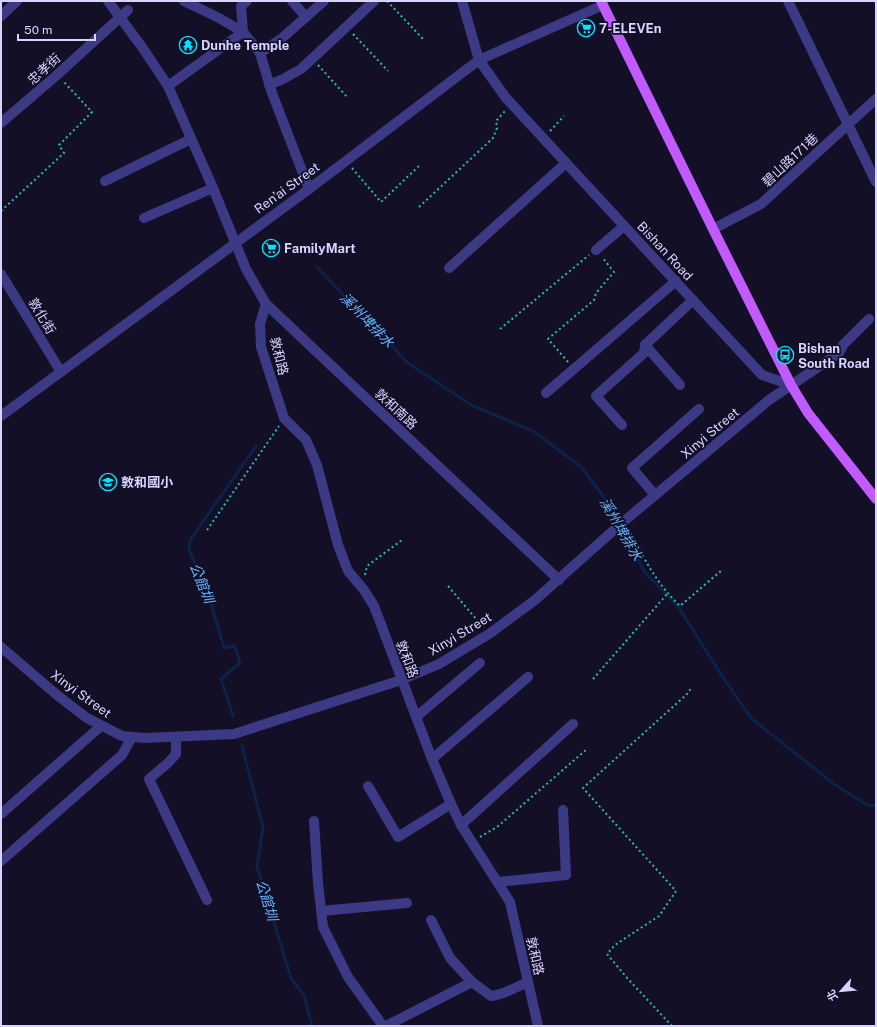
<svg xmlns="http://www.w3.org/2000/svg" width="877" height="1027" font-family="'Public Sans','Noto Sans TC',sans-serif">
<rect width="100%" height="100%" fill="#130f26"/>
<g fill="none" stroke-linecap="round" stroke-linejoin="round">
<g stroke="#0c2248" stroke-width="3">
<polyline points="317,267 408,363 471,405 533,431 581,467 612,508 619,522"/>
<polyline points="621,527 644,571 679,608 724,679 752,719 834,784 867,805 876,806"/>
<polyline points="233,716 221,679 240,663 235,646 224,648 208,593 189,550 190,540 256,446"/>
<polyline points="242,746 263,827 257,867 291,978 304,995 312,1026"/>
</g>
<g stroke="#2fb8b0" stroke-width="2" stroke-dasharray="2 3" stroke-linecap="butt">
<polyline points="387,1 424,40"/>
<polyline points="353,34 388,71"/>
<polyline points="318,65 347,97"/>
<polyline points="550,131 564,116"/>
<polyline points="352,168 381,202 421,164"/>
<polyline points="419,207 493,138 497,128 496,121 505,111"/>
<polyline points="1,211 64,153 59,145 92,112 63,81"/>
<polyline points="500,329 589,255"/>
<polyline points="568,362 548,339 594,300 596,293 614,272 602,257"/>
<path d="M628 529C644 558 656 583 680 606L722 570"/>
<polyline points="207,530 279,426"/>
<polyline points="365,575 367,566 402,540"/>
<polyline points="448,586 483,627"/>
<polyline points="593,679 667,594"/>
<polyline points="480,837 497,827 587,749"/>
<polyline points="672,1026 628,979 607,954 615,945 659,916 676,891 583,788 686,695 692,687"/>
</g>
<g stroke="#3d3a85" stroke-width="10">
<polyline points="108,1 142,47 168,86 213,188 246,269 266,304 559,580"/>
<polyline points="184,1 219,18 243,32 260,53 272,93 309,189"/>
<polyline points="292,1 306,17"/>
<polyline points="462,1 479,60 506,98 762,375 791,385"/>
<polyline points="788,1 876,182"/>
<polyline points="1,16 17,1"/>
<polyline points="260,53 281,39 324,1"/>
<polyline points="269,85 283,79 301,69 374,1"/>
<polyline points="168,86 243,32 241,6 247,1"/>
<polyline points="1,123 57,75 128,10"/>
<polyline points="105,181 191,139"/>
<polyline points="144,218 213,188"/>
<polyline points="713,229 761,204 876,99"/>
<polyline points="596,250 624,226"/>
<polyline points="449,268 566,163"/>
<polyline points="1,274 61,372"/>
<polyline points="266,304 260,324 261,347 284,418 306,440 317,465 338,545 348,571 364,590 374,606 432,759 451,804 461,825 510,902 538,1026"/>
<polyline points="645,345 680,385"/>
<polyline points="546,393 676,281"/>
<polyline points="1,416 309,189 479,60 603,5"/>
<polyline points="622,425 596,396 644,353 645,345 693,300"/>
<polyline points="655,495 632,468 699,409"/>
<polyline points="1,647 57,695 87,718 122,736 145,738 234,734 401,680 439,664 489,634 535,600 623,522 769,400 839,353 843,345 869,319"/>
<polyline points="416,717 480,663"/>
<polyline points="176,737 176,754 168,763 149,779 207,900"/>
<polyline points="432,759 528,677"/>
<polyline points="368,786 398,837 451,804"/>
<polyline points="1,814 101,726"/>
<polyline points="314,821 318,883 323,927 348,977 383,1026"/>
<polyline points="461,825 573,724"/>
<polyline points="1,861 122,755 132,737"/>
<polyline points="498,882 566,875 563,810"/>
<polyline points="321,911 407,903"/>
<path d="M431 920 450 958 472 982 491 996C505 995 515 987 528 982"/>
<polyline points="386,1026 472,982"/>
</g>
<polyline stroke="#c25bff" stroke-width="10" points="601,1 713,229 791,385 808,413 876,499"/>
</g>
<defs>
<symbol id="supermarket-ring" viewBox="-11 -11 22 22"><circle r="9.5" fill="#130f26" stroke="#00e5ff" stroke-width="1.5"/><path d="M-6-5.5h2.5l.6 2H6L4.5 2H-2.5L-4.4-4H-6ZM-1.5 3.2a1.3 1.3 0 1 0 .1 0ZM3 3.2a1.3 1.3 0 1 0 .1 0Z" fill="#00e5ff"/></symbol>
<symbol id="temple-ring" viewBox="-11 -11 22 22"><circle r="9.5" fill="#130f26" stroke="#00e5ff" stroke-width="1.5"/><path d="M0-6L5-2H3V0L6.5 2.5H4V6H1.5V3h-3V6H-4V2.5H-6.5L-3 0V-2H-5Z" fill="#00e5ff"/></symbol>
<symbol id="bus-ring" viewBox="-11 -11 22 22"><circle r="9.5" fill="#130f26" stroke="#00e5ff" stroke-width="1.5"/><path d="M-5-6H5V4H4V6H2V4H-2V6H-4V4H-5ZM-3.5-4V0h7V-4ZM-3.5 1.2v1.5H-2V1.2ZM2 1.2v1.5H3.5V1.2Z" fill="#00e5ff"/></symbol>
<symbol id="school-ring" viewBox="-11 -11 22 22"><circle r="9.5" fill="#130f26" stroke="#00e5ff" stroke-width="1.5"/><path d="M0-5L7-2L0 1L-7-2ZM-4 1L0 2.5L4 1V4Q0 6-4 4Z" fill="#00e5ff"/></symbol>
</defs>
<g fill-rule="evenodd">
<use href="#supermarket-ring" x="576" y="18" width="20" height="20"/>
<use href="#temple-ring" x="178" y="35" width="20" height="20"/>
<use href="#supermarket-ring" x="261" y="238" width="20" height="20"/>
<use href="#bus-ring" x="775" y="345" width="20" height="20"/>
<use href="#school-ring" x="98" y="472" width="20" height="20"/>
</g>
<g text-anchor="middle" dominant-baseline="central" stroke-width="3.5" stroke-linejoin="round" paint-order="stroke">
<g font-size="13" font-weight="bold" fill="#d9d4ff" stroke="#130f26" text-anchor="start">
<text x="599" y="28">7-ELEVEn</text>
<text x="201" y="45">Dunhe Temple</text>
<text x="284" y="248">FamilyMart</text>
<text x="798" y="348">Bishan<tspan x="798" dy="15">South Road</tspan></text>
<text x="121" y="482">敦和國小</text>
</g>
<g font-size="13" fill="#d9d4ff" stroke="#130f26">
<text transform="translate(44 69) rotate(-42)">忠孝街</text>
<text transform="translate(790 160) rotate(-43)">碧山路171巷</text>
<text transform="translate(287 188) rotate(-36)">Ren’ai Street</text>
<text transform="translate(665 251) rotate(47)">Bishan Road</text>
<text transform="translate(42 316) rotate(59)">敦化街</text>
<text transform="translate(279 356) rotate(76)">敦和路</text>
<text transform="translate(396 409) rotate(43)">敦和南路</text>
<text transform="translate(710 433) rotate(-40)">Xinyi Street</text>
<text transform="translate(460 634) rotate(-31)">Xinyi Street</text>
<text transform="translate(407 659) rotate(69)">敦和路</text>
<text transform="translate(81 694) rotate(36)">Xinyi Street</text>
<text transform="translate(535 956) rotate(77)">敦和路</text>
</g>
<g font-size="14" font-style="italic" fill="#62b6ff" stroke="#130f26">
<text transform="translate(367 320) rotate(46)">溪州埤排水</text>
<text transform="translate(621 529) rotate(60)">溪州埤排水</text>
<text transform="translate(202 583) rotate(68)">公館圳</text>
<text transform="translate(267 900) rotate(73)">公館圳</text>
</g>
</g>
<rect width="877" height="1027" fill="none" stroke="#d9d4ff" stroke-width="4"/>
<g transform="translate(841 991) rotate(243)" stroke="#130f26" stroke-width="3" paint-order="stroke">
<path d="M0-3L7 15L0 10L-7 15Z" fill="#d9d4ff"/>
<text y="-6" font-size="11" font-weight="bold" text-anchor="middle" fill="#d9d4ff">北</text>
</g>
<path d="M18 34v6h77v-6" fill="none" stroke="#d9d4ff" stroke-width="2"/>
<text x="24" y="34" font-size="12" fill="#d9d4ff" stroke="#130f26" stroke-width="3" paint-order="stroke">50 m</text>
</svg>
